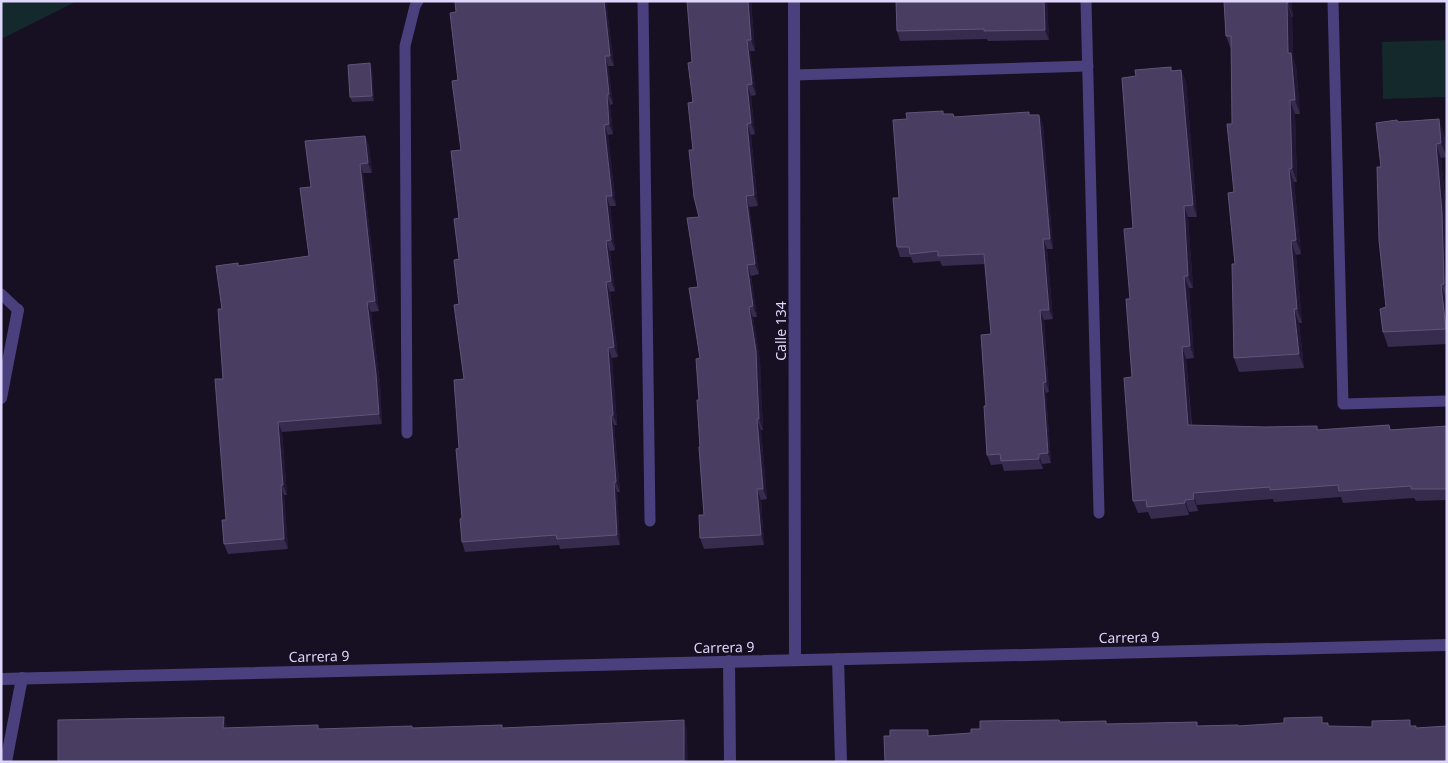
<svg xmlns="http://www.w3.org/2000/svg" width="1448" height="763" font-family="'Noto Sans',sans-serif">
<rect width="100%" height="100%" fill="#161022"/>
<g fill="#14292c">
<polygon points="1,1 77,1 1,39"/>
<polygon points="1447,40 1447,97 1383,99 1382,42"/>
</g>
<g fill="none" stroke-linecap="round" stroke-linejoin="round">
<g stroke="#4a407d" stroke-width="11">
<polyline points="643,1 650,521"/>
<polyline points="1086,1 1099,513"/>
<polyline points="1333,1 1343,404 1447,401"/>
<polyline points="795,75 1088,66"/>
<polyline points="1,294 18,310"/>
<polyline points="407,433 405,46 415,6 418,1"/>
</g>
<g stroke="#4a407d" stroke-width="12">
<polyline points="794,1 795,660"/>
<polyline points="1,398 18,310"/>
<polyline points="838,659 841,762"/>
<polyline points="729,661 730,762"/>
<polyline points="1,679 1447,645"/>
<polyline points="6,762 22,678"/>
</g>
</g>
<g fill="#372b4e">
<polygon points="606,1 614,66 608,66 613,104 610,105 613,134 608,135 616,206 610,206 615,250 610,251 615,291 610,292 618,357 612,358 617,425 614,425 620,492 617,492 620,545 560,549 559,545 465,552 462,542 462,518 459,448 464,379 459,304 459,259 461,150 456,12"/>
<polygon points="687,1 751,1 755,51 750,51 756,95 751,96 755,134 751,135 758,206 749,207 759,274 751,276 757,317 753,317 760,361 761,388 763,430 761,430 767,499 761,500 764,545 704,549 700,538 704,515 700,447 699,400 700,358 698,287 699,217 693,150 692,62"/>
<polygon points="896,1 1047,1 1049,40 988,41 987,39 900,41 897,31"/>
<polygon points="1224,1 1291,1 1293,17 1292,17 1293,57 1296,66 1300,114 1295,114 1297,182 1294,182 1301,254 1296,255 1302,323 1299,323 1304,368 1239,372 1234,358 1235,264 1231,49 1226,36"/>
<polygon points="1171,67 1172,71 1181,70 1186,82 1197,217 1188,217 1193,288 1189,288 1194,358 1186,359 1192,425 1265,427 1317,426 1318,430 1389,425 1391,430 1447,426 1447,500 1416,501 1414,498 1343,503 1341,497 1274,502 1273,499 1197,505 1198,511 1189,512 1189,515 1151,519 1148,512 1138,513 1133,501 1132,377 1130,299 1133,228 1136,76"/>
<polygon points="372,68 374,101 352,102 350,97"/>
<polygon points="944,114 955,117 1039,115 1043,125 1053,249 1047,249 1053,319 1044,320 1049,392 1046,393 1051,463 1042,464 1043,469 1004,471 1002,464 991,465 987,455 986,406 991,334 985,264 942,266 940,261 913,263 911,257 900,257 897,247 899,198 907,119"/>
<polygon points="1398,122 1444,134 1447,157 1441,158 1447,218 1447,344 1388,347 1383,332 1386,307 1381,167"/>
<polygon points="365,136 369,146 372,173 363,173 379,311 371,312 380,384 382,424 282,432 287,495 284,495 288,549 228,554 224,544 226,520 222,309 238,263 239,266 309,256"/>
</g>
<g fill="#221835">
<polygon points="604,1 606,1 614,66 610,56"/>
<polygon points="748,1 751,1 755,51 751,40"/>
<polygon points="1044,1 1047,1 1049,40 1045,30"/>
<polygon points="1288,1 1291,1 1293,17 1288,3"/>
<polygon points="1287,3 1292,17 1293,56 1296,66 1300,114 1295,100 1288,53"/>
<polygon points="747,40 750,51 756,95 752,84"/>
<polygon points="605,56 608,66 613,104 609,94"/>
<polygon points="370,63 372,68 374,101 372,96"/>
<polygon points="1181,70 1186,82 1197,217 1193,205"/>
<polygon points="747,85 751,96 755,134 751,123"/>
<polygon points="607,95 610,105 613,134 609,124"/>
<polygon points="1290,100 1295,114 1297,182 1292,168"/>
<polygon points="1039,115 1043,125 1053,249 1050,239"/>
<polygon points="1439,119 1444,134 1447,157 1441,143"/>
<polygon points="747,124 751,135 758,206 754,195"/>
<polygon points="604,125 608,135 616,206 612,196"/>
<polygon points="365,136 369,146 372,173 368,163"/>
<polygon points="1436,144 1441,158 1447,218 1447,291 1444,284"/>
<polygon points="360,164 363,173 379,311 375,301"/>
<polygon points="1289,169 1294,182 1301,254 1296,240"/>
<polygon points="606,196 610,206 615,250 611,240"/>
<polygon points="746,196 749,207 759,274 755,264"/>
<polygon points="1184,206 1188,217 1193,288 1188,276"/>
<polygon points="1043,239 1047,249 1053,319 1049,310"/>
<polygon points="606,241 610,251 615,291 611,281"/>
<polygon points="1291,241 1296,255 1302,323 1297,309"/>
<polygon points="747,265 751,276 757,317 753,306"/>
<polygon points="1184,276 1189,288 1194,358 1190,346"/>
<polygon points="606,282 610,292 618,357 614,347"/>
<polygon points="1441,285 1446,299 1447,332 1446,329"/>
<polygon points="367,302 371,312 380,384 382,424 379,414"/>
<polygon points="749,307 753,317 760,361 763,430 759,419"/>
<polygon points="1294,309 1299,323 1304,368 1299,354"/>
<polygon points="1040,310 1044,320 1049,392 1046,382"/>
<polygon points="1182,347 1186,359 1192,436 1188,425"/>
<polygon points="608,348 612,358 617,425 613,415"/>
<polygon points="1043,383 1046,393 1051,463 1048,453"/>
<polygon points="611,416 614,425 620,492 616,482"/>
<polygon points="757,419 761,430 767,499 763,489"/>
<polygon points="278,422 282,432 287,495 283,485"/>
<polygon points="1039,454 1042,464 1043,469 1039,459"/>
<polygon points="614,482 617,492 620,545 617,535"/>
<polygon points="281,485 284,495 288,549 284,539"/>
<polygon points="757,489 761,500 764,545 761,535"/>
<polygon points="1193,493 1197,505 1198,511 1194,499"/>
<polygon points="1185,500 1189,512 1189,515 1185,503"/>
<polygon points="224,717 227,727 223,728"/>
<polygon points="684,720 687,730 688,762 684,762"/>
</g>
<g fill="#493d61" stroke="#605579">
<polygon points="455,1 604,1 610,56 605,56 609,94 607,95 609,124 604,125 612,196 606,196 611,240 606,241 611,281 606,282 614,347 608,348 613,415 611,416 616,482 614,482 617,535 557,539 556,535 462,542 460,519 462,518 456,449 459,448 454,380 464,379 454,305 459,304 454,260 459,259 454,219 459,218 451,151 461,150 452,81 458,80 450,13 456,12"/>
<polygon points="687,1 748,1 751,40 747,40 752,84 747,85 751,123 747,124 754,195 746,196 755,264 747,265 753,306 749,307 756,351 757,378 759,419 757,419 763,489 757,489 761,535 700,538 699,515 704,515 699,447 700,447 697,400 699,400 696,359 700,358 689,288 698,287 687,218 699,217 694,197 689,150 693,150 688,103 693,102 688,63 692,62"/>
<polygon points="896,1 1044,1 1045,30 984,31 984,29 897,31"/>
<polygon points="1224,1 1288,1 1288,3 1287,3 1288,53 1291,53 1295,100 1290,100 1292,168 1289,169 1296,240 1291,241 1297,309 1294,309 1299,354 1234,358 1232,264 1235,264 1228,193 1234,192 1227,124 1232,124 1231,36 1226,36"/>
<polygon points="370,63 372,96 350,97 348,65"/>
<polygon points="1171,67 1171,71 1181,70 1193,205 1184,206 1188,276 1184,276 1190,346 1182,347 1188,425 1265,427 1317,426 1317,430 1389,425 1390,430 1447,426 1447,489 1411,489 1411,486 1339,491 1338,485 1270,490 1270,487 1193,493 1194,499 1185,500 1185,503 1147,507 1146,500 1133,501 1124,378 1132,377 1126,299 1130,299 1124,229 1133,228 1122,78 1136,76 1135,70"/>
<polygon points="943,111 943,114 953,114 954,117 1029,112 1029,115 1039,115 1050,239 1043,239 1049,310 1040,310 1046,382 1043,383 1048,453 1039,454 1039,459 1001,461 1000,454 987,455 984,406 986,406 981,335 991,334 984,254 938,256 938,251 910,254 909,247 897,247 893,198 899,198 893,120 907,119 906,113"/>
<polygon points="1439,119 1441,143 1436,144 1442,212 1444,284 1441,285 1446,329 1383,332 1380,309 1386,307 1379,240 1377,167 1381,167 1376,123 1397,120 1398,122"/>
<polygon points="365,136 368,163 360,164 375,301 367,302 376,374 379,414 278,422 283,485 281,485 284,539 224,544 222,520 226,520 215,379 223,379 218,309 222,309 216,266 238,263 238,266 309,256 300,188 311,187 305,141"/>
<polygon points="224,717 223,728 318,725 318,729 412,726 412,728 502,725 502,728 684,720 684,762 58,762 58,720"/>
<polygon points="1322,717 1322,723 1328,723 1328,726 1372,727 1372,721 1410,720 1410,726 1416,726 1416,728 1447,726 1447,762 885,762 884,736 890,736 890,730 928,730 928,736 971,733 971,729 980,729 980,721 1059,720 1060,722 1106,721 1106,724 1197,722 1197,726 1238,725 1238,726 1284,723 1284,718"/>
</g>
<g text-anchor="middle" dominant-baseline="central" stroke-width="5" stroke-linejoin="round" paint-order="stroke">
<g font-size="14" fill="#dfd6fb" stroke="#161022">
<text transform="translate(780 331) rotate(-90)">Calle 134</text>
<text transform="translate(1129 637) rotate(-1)">Carrera 9</text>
<text transform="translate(724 647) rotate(-1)">Carrera 9</text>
<text transform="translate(319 656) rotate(-1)">Carrera 9</text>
</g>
</g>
<rect width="1448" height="763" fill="none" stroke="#dfd6fb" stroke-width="5"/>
</svg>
